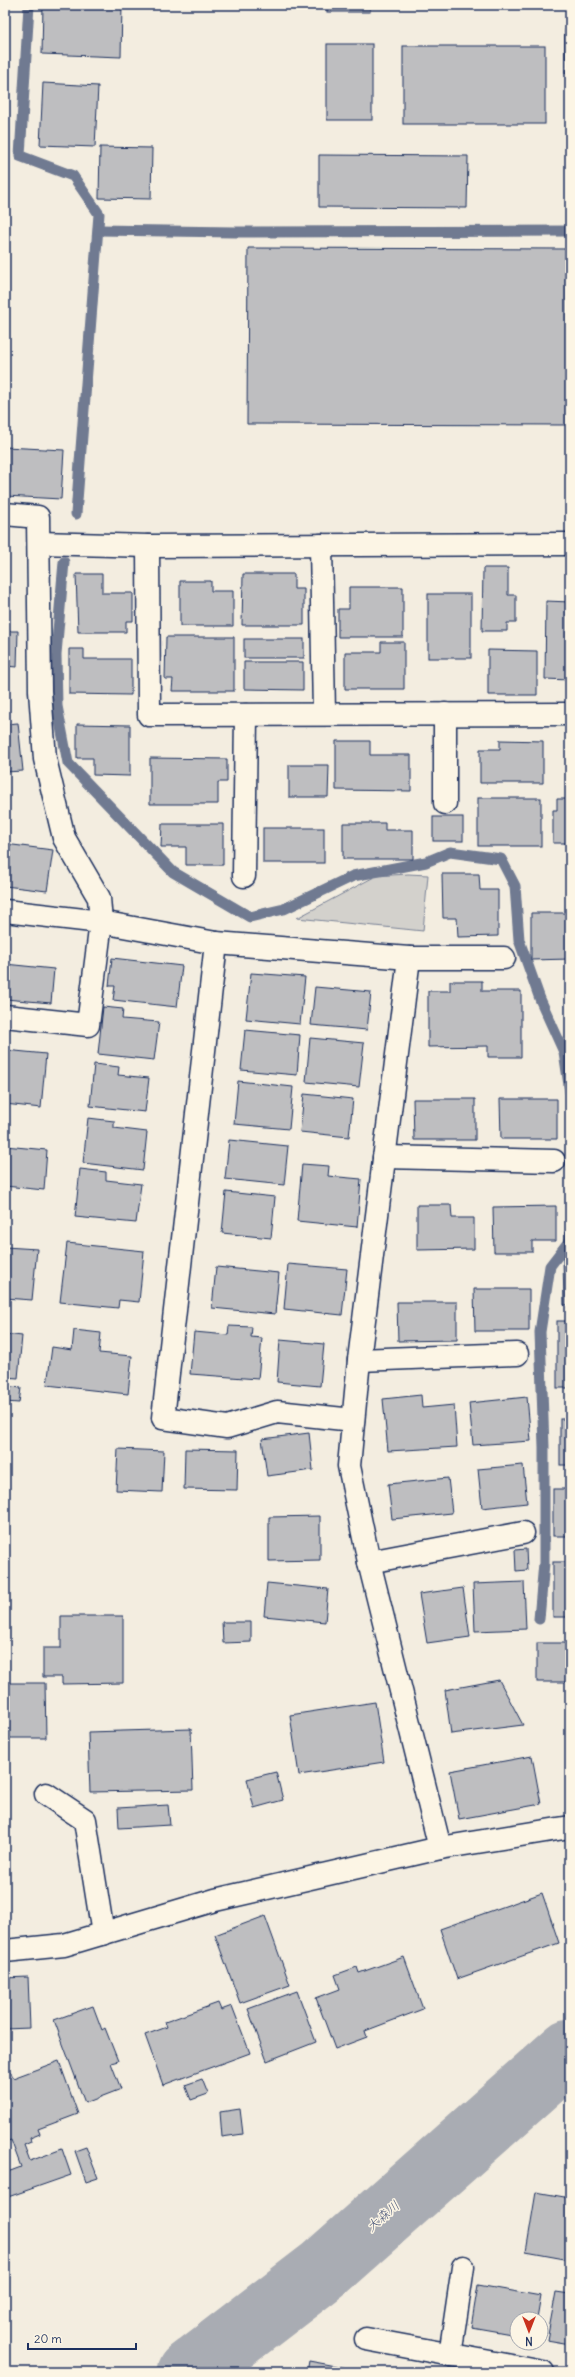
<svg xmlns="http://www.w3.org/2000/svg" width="575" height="2377" font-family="Delius,'Klee One',sans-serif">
<rect width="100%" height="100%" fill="#f3ede0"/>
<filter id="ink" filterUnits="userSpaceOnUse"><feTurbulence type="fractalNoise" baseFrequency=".025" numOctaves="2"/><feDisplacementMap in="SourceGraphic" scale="8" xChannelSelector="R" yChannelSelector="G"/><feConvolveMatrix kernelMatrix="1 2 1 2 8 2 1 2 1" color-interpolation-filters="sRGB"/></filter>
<g filter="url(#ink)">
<polygon fill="#d3d1cc" stroke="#778095" points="408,874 428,875 423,931 297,918 376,876"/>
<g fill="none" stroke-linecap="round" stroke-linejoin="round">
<g stroke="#707a91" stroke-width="11">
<polyline points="29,5 20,156 73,176 99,214 76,514"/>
<polyline points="99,230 235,232 570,231"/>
<polyline points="64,562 56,654 57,706 68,763 173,872 250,917 284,909 353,876 426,862 450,852 501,859 515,886 519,940 540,999 564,1052 570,1092"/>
<polyline points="539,1619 544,1563 544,1447 540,1332 550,1266 570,1240 570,1235"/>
</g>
<polyline stroke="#a9acb3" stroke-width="65" points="190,2372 323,2270 570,2051"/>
</g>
<g fill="#bebec0" stroke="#1b2f5e">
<polygon points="43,5 122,5 121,57 42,54"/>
<rect x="327" y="5" width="43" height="7"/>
<rect x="565" y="30" width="5" height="43"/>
<rect x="327" y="44" width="45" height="76"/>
<rect x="403" y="46" width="142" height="78"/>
<polygon points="43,83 98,86 95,147 40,145"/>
<rect x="569" y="143" width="1" height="68"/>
<polygon points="100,147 152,148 151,199 99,198"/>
<polygon points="319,155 468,156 467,208 319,207"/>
<polygon points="248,248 570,249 570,425 247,424"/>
<polygon points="5,447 64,450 61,499 5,496"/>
<polygon points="483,568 508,568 508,595 516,595 516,623 507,623 507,631 482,631"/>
<polygon points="76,574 102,574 102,593 133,593 133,621 126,621 126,632 78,632"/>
<polygon points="243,574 294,574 294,589 304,589 304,625 242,625"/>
<polygon points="180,581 211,581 211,591 233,591 233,626 180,626"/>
<polygon points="349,587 403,587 403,637 338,637 338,609 349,609"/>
<rect x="428" y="594" width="43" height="64"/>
<polygon points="546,601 570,602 570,680 545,679"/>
<polygon points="5,631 18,631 17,667 5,666"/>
<polygon points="166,637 234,637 234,691 172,691 173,679 165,679"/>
<rect x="244" y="639" width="60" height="19"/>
<polygon points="381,642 404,642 404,689 345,689 345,652 381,652"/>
<polygon points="69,649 84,649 84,659 131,659 131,695 69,694"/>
<polygon points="488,650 537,651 537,695 488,695"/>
<polygon points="244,662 303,662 303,690 244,689"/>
<polygon points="18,723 23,771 5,772 5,724"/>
<polygon points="77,724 130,725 130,776 93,775 93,758 77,758"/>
<polygon points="500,740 543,741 543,783 480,783 480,749 500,749"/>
<polygon points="336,741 370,741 370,755 411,755 411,791 336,790"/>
<polygon points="150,758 227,759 227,782 218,782 218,804 150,804"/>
<polygon points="289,765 329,765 328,797 289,797"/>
<rect x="478" y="798" width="63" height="48"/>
<polygon points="557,799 570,799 570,843 553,843 553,810 557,810"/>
<rect x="433" y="817" width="30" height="24"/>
<polygon points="343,823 385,823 385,830 413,830 413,859 343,859"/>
<polygon points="162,824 223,824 223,865 186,865 186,847 161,847"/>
<rect x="263" y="828" width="61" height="35"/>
<polygon points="5,844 53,850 47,891 5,886"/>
<polygon points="442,874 479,874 480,890 498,890 498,936 458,937 457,918 443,918"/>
<polygon points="531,913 570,913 570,959 531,960"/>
<polygon points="112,958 182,966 177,1007 113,1000 115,986 109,986"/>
<polygon points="5,964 54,969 51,1003 5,999"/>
<polygon points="251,973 305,977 300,1024 246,1019"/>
<polygon points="450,981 482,981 482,991 521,991 521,1057 488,1057 488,1046 428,1047 428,991 450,991"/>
<polygon points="315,987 371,992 367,1030 311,1025"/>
<polygon points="103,1007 123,1009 122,1019 159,1022 154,1060 98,1054"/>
<polygon points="245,1030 300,1035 297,1075 241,1070"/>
<polygon points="310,1038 364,1043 359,1087 306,1082"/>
<polygon points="5,1050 46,1054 41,1108 5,1104"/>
<polygon points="94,1064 119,1067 118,1075 149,1078 145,1112 90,1106"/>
<polygon points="238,1081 293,1087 289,1129 234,1124"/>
<polygon points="304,1094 353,1099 349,1137 300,1132"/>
<polygon points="413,1099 475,1099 475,1140 414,1140"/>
<polygon points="500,1099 557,1099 557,1139 501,1139"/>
<polygon points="88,1118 114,1121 114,1128 147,1132 143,1170 83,1163"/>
<polygon points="229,1140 288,1146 284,1185 225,1179"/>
<polygon points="5,1146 47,1150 44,1190 5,1186"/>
<polygon points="302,1164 329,1166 328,1176 361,1179 357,1227 297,1221"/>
<polygon points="80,1169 106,1172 106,1180 141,1184 136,1223 75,1217"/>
<polygon points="226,1192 275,1197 271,1238 222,1233"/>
<polygon points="417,1205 451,1205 452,1218 474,1218 474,1249 417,1250"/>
<polygon points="556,1206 556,1241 532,1241 532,1252 494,1252 493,1207"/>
<polygon points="67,1243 144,1251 139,1302 119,1300 118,1308 60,1302"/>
<polygon points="5,1247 37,1249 32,1300 5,1298"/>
<polygon points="563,1258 570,1258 570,1305 564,1305"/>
<polygon points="288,1264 347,1269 342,1315 284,1309"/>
<polygon points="216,1267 279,1273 275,1314 212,1308"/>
<polygon points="474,1289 529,1289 529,1331 475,1331"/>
<polygon points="397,1302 457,1302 457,1340 398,1341"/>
<rect x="557" y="1321" width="13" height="67"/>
<polygon points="229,1326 252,1327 251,1337 262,1338 258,1379 190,1374 194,1332 228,1335"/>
<polygon points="74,1330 101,1333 99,1353 132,1356 128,1394 47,1385 52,1347 72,1350"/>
<polygon points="5,1334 22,1336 18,1378 5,1377"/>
<polygon points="280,1340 324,1344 320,1386 277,1382"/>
<polygon points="5,1386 21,1388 19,1403 5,1402"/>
<polygon points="421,1395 422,1408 454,1405 457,1447 388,1451 383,1399"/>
<polygon points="527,1397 531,1441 473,1445 469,1403"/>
<rect x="560" y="1419" width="10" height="46"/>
<polygon points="309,1433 313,1470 267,1476 262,1439"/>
<polygon points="118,1449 164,1451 162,1492 116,1490"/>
<polygon points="185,1449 238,1450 237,1490 184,1489"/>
<polygon points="523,1465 527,1503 482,1508 478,1469"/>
<polygon points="448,1478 452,1513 392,1519 388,1484"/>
<rect x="553" y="1489" width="17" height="47"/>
<polygon points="320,1516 320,1560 269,1561 269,1517"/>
<polygon points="526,1549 527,1570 516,1571 515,1550"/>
<rect x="553" y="1562" width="17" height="55"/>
<polygon points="524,1582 526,1629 475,1631 473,1584"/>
<polygon points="267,1583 328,1589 325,1622 264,1616"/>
<polygon points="463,1588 470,1637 427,1643 419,1594"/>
<polygon points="61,1616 123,1616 123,1683 62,1684 62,1677 43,1677 43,1648 61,1648"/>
<polygon points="222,1622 251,1622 251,1642 223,1643"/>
<rect x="537" y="1643" width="33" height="39"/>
<polygon points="499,1680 523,1725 451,1734 445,1690"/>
<polygon points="5,1683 45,1683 46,1738 8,1738"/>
<polygon points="375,1702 384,1762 299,1775 290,1715"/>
<polygon points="191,1729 193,1790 90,1792 88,1732"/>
<polygon points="532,1756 541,1804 459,1819 450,1771"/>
<polygon points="276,1772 283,1800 254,1808 247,1779"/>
<polygon points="168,1805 170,1825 119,1828 118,1808"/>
<polygon points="542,1893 559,1943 457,1979 440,1929"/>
<polygon points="265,1916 290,1985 240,2003 215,1935"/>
<polygon points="404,1957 423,2009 365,2031 367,2037 335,2049 316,1998 340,1989 335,1975 357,1967 359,1973"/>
<polygon points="28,1977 30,2028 5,2029 5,1978"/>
<polygon points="297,1991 316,2042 267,2061 248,2009"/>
<polygon points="218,2003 221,2010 232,2006 250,2053 163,2085 145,2035 167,2027 165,2022"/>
<polygon points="93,2006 102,2030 105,2028 118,2061 111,2063 121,2089 85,2103 54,2020"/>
<polygon points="59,2061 78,2114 38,2129 40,2134 30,2138 31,2142 24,2145 30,2161 62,2149 71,2175 8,2197 5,2190 5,2173 21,2167 11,2140 5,2142 5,2074 11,2072 13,2078"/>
<polygon points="202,2079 208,2094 191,2100 185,2085"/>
<polygon points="240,2109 243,2134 222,2137 220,2112"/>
<polygon points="86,2147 98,2178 86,2182 75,2151"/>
<polygon points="536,2192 570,2198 570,2260 526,2252"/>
<polygon points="478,2285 541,2296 537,2319 517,2319 517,2335 471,2327"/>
<polygon points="556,2292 570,2294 570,2344 547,2340"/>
<polygon points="309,2361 364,2371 307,2372"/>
</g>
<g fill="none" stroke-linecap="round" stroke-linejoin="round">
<defs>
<polyline id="service" points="46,1794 85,1820 103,1934"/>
<g id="minor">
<polyline points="5,514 38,517 40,691 45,759 64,838 99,898 101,922 88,1025 5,1016"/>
<polyline points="39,543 148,546 570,544"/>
<polyline points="321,545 324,714"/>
<polyline points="148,546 149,715 570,714"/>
<polyline points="445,803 445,714"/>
<polyline points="244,876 246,715"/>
<polyline points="5,911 101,922 216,943 409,958 504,958"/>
<polyline points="216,943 163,1418 227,1427 277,1412 353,1420"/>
<polyline points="409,958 359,1360 349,1466 369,1562 440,1848"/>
<polyline points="384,1157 554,1161"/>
<polyline points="359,1360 517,1354"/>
<polyline points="369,1562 523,1533"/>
<polyline points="5,1951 64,1945 215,1900 440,1848 570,1827"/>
<polyline points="366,2339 543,2372"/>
<polyline points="450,2355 463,2267"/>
</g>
</defs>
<use href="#service" stroke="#1b2f5e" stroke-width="25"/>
<use href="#minor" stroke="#1b2f5e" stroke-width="25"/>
<use href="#service" stroke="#fcf5e5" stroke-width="22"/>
<use href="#minor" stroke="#fcf5e5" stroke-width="22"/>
</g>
</g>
<g text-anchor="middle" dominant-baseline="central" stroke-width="3" stroke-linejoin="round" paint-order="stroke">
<g font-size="13" font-style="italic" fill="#465478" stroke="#fcf5e5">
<text transform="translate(383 2216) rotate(-41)">大森川</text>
</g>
</g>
<rect width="575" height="2377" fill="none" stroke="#fcf5e5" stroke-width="20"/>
<rect x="10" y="10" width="555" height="2357" fill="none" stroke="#1b2f5e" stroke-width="1.5" filter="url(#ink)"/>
<g transform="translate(529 2331) rotate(180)"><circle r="19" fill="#fcf5e5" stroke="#a2a6af"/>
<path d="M0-3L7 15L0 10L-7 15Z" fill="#c8321e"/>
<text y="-6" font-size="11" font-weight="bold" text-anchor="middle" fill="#1b2f5e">N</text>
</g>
<path d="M28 2343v6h108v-6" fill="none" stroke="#1b2f5e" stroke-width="2"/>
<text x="34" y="2343" font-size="12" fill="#1b2f5e" stroke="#fcf5e5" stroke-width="3" paint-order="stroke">20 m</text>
</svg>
